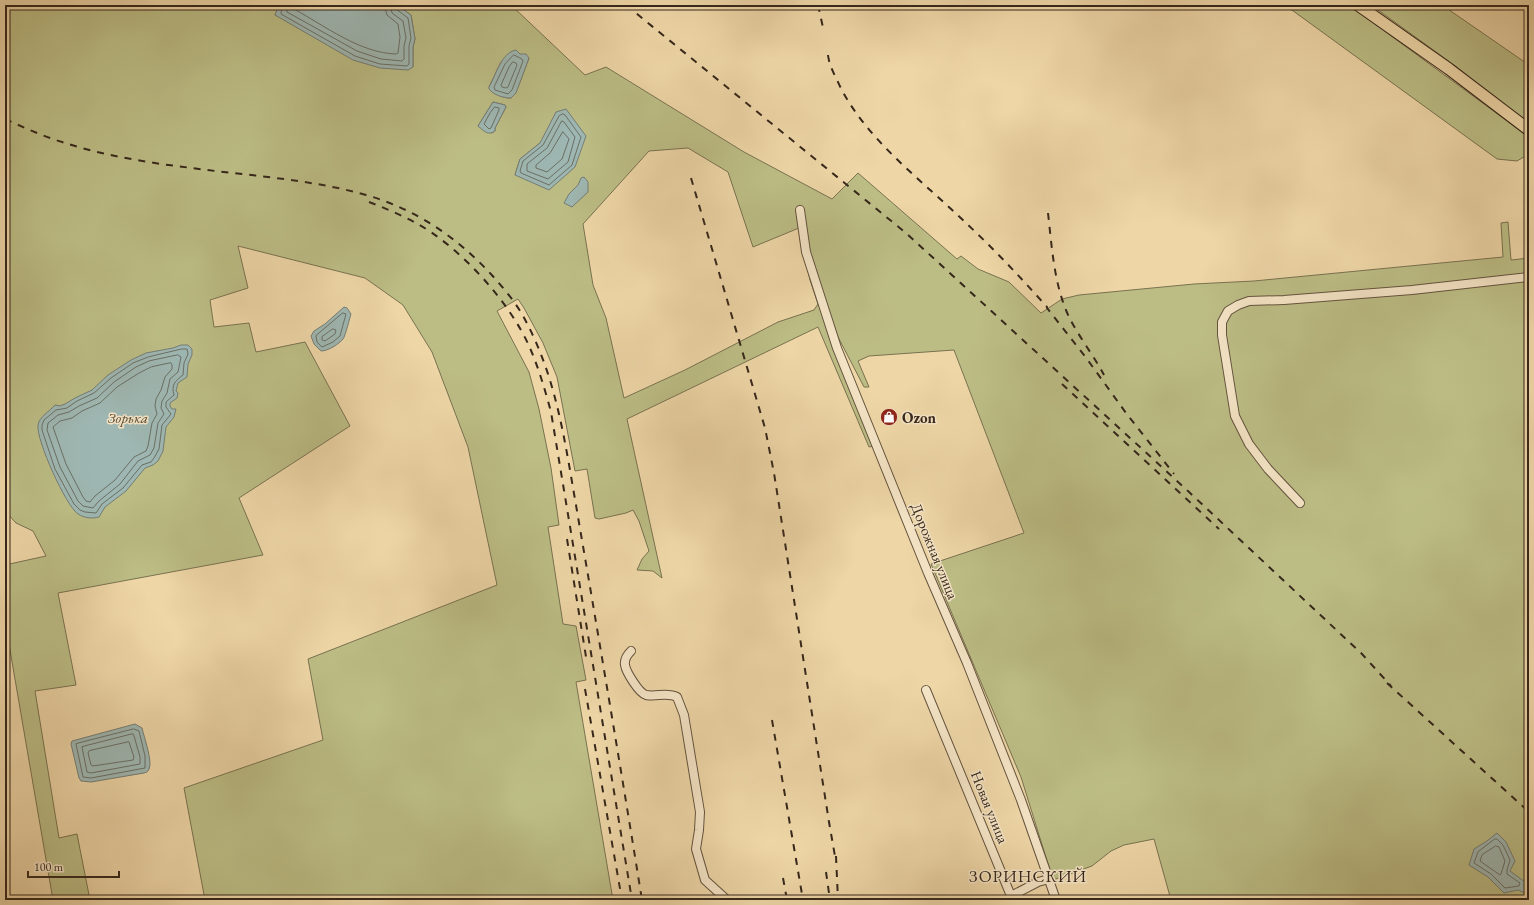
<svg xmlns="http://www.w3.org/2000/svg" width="1534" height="905" font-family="'EB Garamond',serif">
<rect width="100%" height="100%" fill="#eed6a7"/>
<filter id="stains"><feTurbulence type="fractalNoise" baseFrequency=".005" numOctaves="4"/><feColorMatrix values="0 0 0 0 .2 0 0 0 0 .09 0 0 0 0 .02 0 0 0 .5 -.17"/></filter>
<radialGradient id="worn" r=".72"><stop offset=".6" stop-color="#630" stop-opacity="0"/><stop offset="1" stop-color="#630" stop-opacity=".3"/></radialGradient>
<g fill="#bcbd85" stroke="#797250" fill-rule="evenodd">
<path d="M5 5H279L275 15 413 67V47L415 39 411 15 397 5H511L585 75 606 67 744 152 832 199 858 173 957 259 961 256 978 269 1009 282 1041 313 1062 299 1079 295 1194 284 1254 281 1503 257 1501 223 1508 222 1511 260 1529 258V900H1171L1154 839 1124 845 1111 851 1092 866 1053 880 1021 777 931 564 1024 533 954 350 869 356 858 361 869 387H864L837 335 834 325H827L874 446 869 447 818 327 627 419 662 578 653 571 637 570 642 559 649 551 639 521 633 510 626 513 599 519 595 518 587 469 575 471 557 377 543 343 524 308 518 299 497 311 529 372 539 409 551 468 559 525 548 527 563 624 576 626 586 680 576 682 613 900H205L184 788 323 740 308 659 497 585 468 447 432 352 403 305 365 278 238 246 248 288 210 300 214 327 249 323 256 352 305 342 350 426 239 498 263 555 58 593 76 685 35 691 59 838 77 834 90 900H53L5 621V565L46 556 33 531 16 523 5 511ZM511 52H518L519 54 529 58 518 87 511 98C502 98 494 94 489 87L501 62ZM493 102 505 105 506 107 495 128V131L492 133 478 126ZM540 143 515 175 520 159ZM688 148 728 172 753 247 799 228 810 280 818 304 814 310 778 322 685 370 624 398 606 318 593 285 583 224 649 151Z"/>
<polygon points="1285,5 1349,5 1529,137 1529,154 1517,161 1497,159"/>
<polygon points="1371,5 1442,5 1529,65 1529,124 1450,62"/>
</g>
<g fill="#9eb7b2" stroke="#747d76">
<polygon points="279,5 397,5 411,15 415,39 413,47 413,67 408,70 380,68 353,60 275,15"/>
<path d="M516 50 520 54H526L529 58 516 93 511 98C503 98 494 95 489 89V87C496 75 501 53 516 50Z"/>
<path d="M493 102 505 105 506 107 495 128V131C488 136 484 131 478 126Z"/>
<polygon points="566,109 586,136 575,167 549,190 515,175 520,159 540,143 556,112"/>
<polygon points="584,177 588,182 588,192 572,207 564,203 569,194 578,185 581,178"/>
<path d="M344 307 347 308 351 314C350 317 345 337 343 339 339 344 328 351 321 351L314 344 311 336 314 331 325 324Z"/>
<path d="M181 345H188L192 349V355L188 364 187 377 178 383 176 391 178 393 177 398 170 403V406L172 409H176L174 417 166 427 163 451 158 461 153 465 145 468 126 491 105 507 99 517C92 519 84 518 78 514 66 506 36 440 38 425 39 417 50 411 55 405L60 406 65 404 75 398 92 390 108 375 131 360 146 353 173 348Z"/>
<path d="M135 724 142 728C144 737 153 762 149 769 148 772 147 772 144 773L91 782 81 781 79 778 71 744 72 741Z"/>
<polygon points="1497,833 1506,842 1515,861 1510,871 1529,885 1527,894 1518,890 1504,893 1488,877 1469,865 1474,849 1487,841"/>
</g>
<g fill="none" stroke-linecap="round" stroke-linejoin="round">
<g stroke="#6a6f66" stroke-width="1">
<polyline points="282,5 281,14 355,56 380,64 407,66 409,64 409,46 411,38 408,18 396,9 395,5"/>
<polyline points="287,5 287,12 357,51 381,59 402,61 404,59 404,46 406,38 403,21 392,13 390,5"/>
<path d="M293 5 294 9C325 26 360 53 396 54L398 53 400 37 398 24 387 15 384 5"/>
<polygon points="514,55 522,59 523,61 512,90 508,94 495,90 494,87 505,64"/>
<polygon points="513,62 516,63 517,65 508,87 506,88 502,87 501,85 509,67"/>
<polygon points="495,107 499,108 499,110 491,128 489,129 484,124 490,113"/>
<polygon points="563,114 565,115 581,137 572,165 549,185 521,173 520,171 523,161 543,145 559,116"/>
<polygon points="562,121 564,122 575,137 568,162 548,179 527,171 527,164 547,148"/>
<polygon points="563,132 569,139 562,159 547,172 536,168 536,165 550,153"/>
<polygon points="343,313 346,314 340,336 333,342 322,347 317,342 316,336"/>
<polygon points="333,329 336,330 335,334 325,341 322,340 322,337"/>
<path d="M182 349H187L188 354 184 363 183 375C175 381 171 385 174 395L166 402V407L171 414 162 425 159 449 154 458 151 462 142 465 123 488 102 504 96 513 85 512 80 510 74 504 55 469 42 430V425L44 420 56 410 67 408 77 401 94 393 111 378 133 363 148 357Z"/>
<polygon points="178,355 181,357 178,372 170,379 167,393 162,401 161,408 164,414 158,423 154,448 150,455 138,461 120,484 99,501 93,508 83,506 78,501 60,467 47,430 48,423 58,415 69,412 79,406 97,398 114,382 136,367 149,361"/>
<polygon points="171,363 172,365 172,369 165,377 161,390 156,399 155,406 157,414 152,423 148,446 146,451 134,457 115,480 95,496 90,502 86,501 83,497 66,464 53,427 60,421 72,418 82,411 100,403 117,387 139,373 151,367"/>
<polygon points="134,729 139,731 145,756 145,768 91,778 83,777 76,744"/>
<polygon points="133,734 134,736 140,757 140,764 91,773 87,772 82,747"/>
<polygon points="129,742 134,757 133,760 93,766 91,765 88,753 89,751"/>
<polygon points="1495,839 1497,839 1503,845 1510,860 1507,870 1507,874 1520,883 1519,886 1505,888 1491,874 1474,863 1478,852"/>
<polygon points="1496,846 1499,847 1505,861 1501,874 1500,875 1480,861 1482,855"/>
</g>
<defs>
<g id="minor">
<polyline points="800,210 806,252 837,348 928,573 967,663 1021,800 1056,900"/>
<polyline points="1300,503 1268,469 1249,444 1235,416 1222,335 1222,322 1228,311 1238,305 1249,301 1284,300 1412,290 1529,277"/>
<path d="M631 651C627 655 624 659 625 665 626 672 639 693 646 695 657 697 667 692 677 697L684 715 700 812 699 830 696 849 705 880 727 900"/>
<polyline points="926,690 1011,896 1038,882 1049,879"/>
</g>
<polyline id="major" points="1358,5 1449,69 1529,130"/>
</defs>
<use href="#minor" stroke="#64533e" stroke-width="10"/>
<use href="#major" stroke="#36271b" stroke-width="13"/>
<use href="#minor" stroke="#f4e4c6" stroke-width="8"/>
<use href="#major" stroke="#eed6a7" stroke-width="11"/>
<g stroke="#36271b" stroke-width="2" stroke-dasharray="7 7" stroke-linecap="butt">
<polyline points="626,5 906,233 1188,491 1362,654 1391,686"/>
<polyline points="818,5 824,32"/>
<path d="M828 55C829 64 833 72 837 80 863 138 922 180 967 224 995 250 1021 278 1047 307V308L1087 359 1126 413 1174 474"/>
<path d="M5 119C25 128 45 137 65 143 106 156 150 163 192 168 250 176 310 179 366 195 415 209 455 236 489 272 501 285 513 299 522 314 551 366 561 418 571 476 577 511 583 546 589 581 607 687 625 794 642 900"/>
<polyline points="691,178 765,428 774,473 829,822 836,862"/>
<path d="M369 202C385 208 401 215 416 223 460 247 510 302 530 348 539 369 545 390 551 412L632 900"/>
<path d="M1048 213C1052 248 1054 285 1069 317 1079 337 1094 356 1104 375"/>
<polyline points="1062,384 1219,529"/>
<polyline points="567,539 587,663"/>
<polyline points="1387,683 1529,812"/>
<polyline points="585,689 622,900"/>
<polyline points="772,720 803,900"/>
<polyline points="836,856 838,900"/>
<polyline points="826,872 830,900"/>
<polyline points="783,878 787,900"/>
</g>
</g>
<defs>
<symbol id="shop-disc" viewBox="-11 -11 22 22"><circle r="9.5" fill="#8f2418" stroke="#f4e4c6"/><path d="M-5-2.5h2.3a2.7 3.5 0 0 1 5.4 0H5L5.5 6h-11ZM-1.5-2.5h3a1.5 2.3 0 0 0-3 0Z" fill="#fff"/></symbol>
</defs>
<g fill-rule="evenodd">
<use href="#shop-disc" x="879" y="407" width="20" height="20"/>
</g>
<g text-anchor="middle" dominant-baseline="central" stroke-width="3" stroke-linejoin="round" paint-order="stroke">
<g font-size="15" font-style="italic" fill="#584c36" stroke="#f4e4c6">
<text x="128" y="417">Зорька</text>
</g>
<g font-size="15" font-weight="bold" fill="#36271b" stroke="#f4e4c6" text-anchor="start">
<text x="902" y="417">Ozon</text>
</g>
<g font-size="15" fill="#36271b" stroke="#f4e4c6">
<text transform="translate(935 551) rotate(68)">Дорожная улица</text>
<text transform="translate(990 807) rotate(68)">Новая улица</text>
</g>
<g font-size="17" letter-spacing="1" fill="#36271b" stroke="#f4e4c6">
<text x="1028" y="876">ЗОРИНСКИЙ</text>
</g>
</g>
<rect width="1534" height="905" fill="none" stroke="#eed6a7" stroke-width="20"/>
<rect x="6" y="6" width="1522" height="893" fill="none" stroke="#36271b" stroke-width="2"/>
<rect x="10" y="10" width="1514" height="885" fill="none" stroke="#36271b"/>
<path d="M28 871v6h91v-6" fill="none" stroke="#36271b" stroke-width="2"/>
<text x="34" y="871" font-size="12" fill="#36271b" stroke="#f4e4c6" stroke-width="3" paint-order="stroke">100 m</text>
<rect width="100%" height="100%" filter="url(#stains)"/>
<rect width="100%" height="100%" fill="url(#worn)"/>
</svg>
